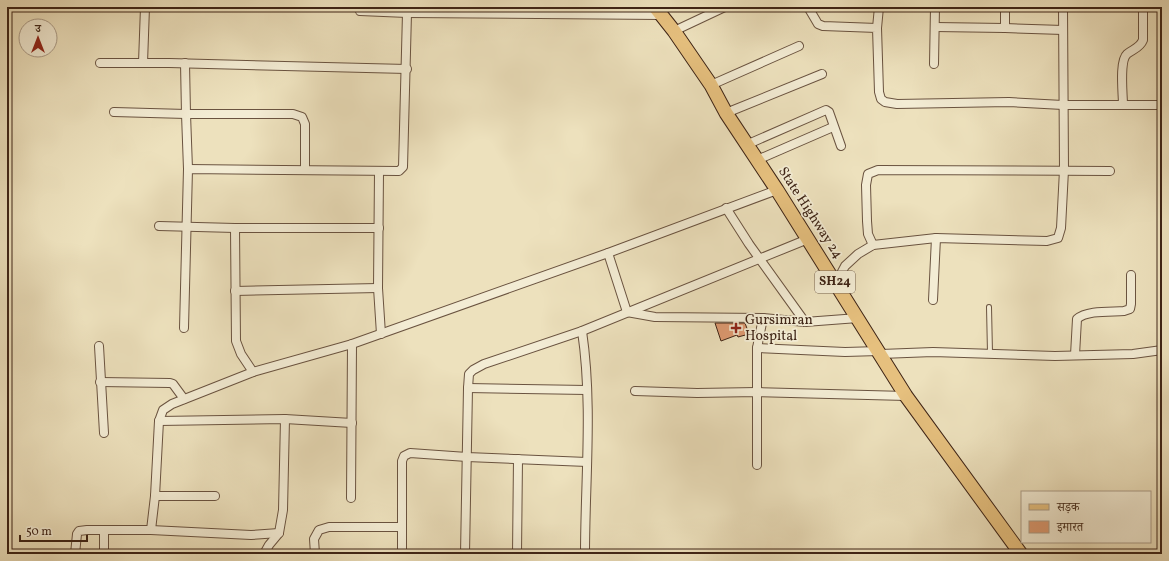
<svg xmlns="http://www.w3.org/2000/svg" width="1169" height="561" font-family="Vollkorn,'Noto Serif Devanagari',serif">
<rect width="100%" height="100%" fill="#ede1bd"/>
<filter id="stains"><feTurbulence type="fractalNoise" baseFrequency=".005" numOctaves="4"/><feColorMatrix values="0 0 0 0 .2 0 0 0 0 .09 0 0 0 0 .02 0 0 0 .5 -.17"/></filter>
<radialGradient id="worn" r=".72"><stop offset=".6" stop-color="#630" stop-opacity="0"/><stop offset="1" stop-color="#630" stop-opacity=".3"/></radialGradient>
<polygon fill="#de9a71" stroke="#3e2416" points="715,323 745,323 749,334 738,337 737,335 721,341"/>
<g fill="none" stroke-linecap="round" stroke-linejoin="round">
<defs>
<polyline id="service" points="989,307 990,353"/>
<g id="minor">
<polyline points="808,7 818,24 823,26 877,28 879,92 881,99 885,102 897,104 1009,102 1063,105 1162,105"/>
<polyline points="360,11 407,13 661,15"/>
<polyline points="935,27 1005,28 1005,7"/>
<polyline points="877,28 879,7"/>
<polyline points="1005,28 1063,30"/>
<polyline points="674,31 725,7"/>
<polyline points="100,63 169,63 407,69"/>
<polyline points="143,63 145,7"/>
<polyline points="934,64 935,7"/>
<polyline points="711,85 799,46"/>
<path d="M1123 105C1123 94 1119 61 1127 54 1133 49 1140 48 1143 40V7"/>
<polyline points="114,112 186,114 185,63"/>
<polyline points="726,113 822,74"/>
<polyline points="746,145 826,110 829,112 841,146"/>
<polyline points="757,160 833,127"/>
<polyline points="188,169 186,114 293,114 302,117 305,124 305,170"/>
<polyline points="379,172 378,288 381,334"/>
<polyline points="726,208 749,244 805,322"/>
<polyline points="159,226 235,228 379,228"/>
<polyline points="235,228 236,341 241,354 253,372"/>
<polyline points="873,245 868,234 867,221 866,185 868,174 878,170 1110,171"/>
<polyline points="608,253 627,312 655,317 763,318 805,322 858,318"/>
<polyline points="836,283 845,266 858,254 873,245 936,238 1047,241 1058,238 1061,228 1064,170 1063,7"/>
<polyline points="235,291 378,288"/>
<polyline points="933,300 936,238"/>
<polyline points="184,328 188,169 399,171 403,167 407,13"/>
<path d="M582 331C593 405 585 480 585 554"/>
<polyline points="99,346 104,433"/>
<polyline points="757,348 845,352 879,351"/>
<polyline points="881,354 933,352 1055,356 1133,354 1162,350"/>
<path d="M1075 355 1077 319C1087 310 1111 312 1124 311L1130 309 1131 304V275"/>
<polyline points="100,382 170,383 173,384 184,399"/>
<polyline points="468,388 587,390"/>
<polyline points="635,391 697,393 757,392 906,396"/>
<polyline points="159,421 285,419 352,423"/>
<polyline points="757,465 757,348 763,318"/>
<polyline points="155,496 215,496"/>
<polyline points="351,498 352,344"/>
<polyline points="151,530 155,496 159,421 163,410 172,404 253,372 352,344 608,253 777,190"/>
<polyline points="104,531 104,554"/>
<polyline points="75,554 77,534 79,531 87,530 151,530 251,535 279,533"/>
<polyline points="264,554 269,545 279,533 283,510 285,419"/>
<polyline points="315,554 314,539 319,530 329,527 401,527"/>
<polyline points="402,554 402,461 404,456 410,453 467,457 587,462"/>
<polyline points="402,554 429,554"/>
<polyline points="465,554 468,388 469,374 473,370 484,364 582,331 808,239"/>
<polyline points="517,554 518,459"/>
</g>
<polyline id="primary" points="655,7 674,31 711,85 726,113 777,190 906,396 1021,554"/>
</defs>
<use href="#service" stroke="#6a5340" stroke-width="6"/>
<use href="#minor" stroke="#6a5340" stroke-width="10"/>
<use href="#primary" stroke="#3e2416" stroke-width="15"/>
<use href="#service" stroke="#f3ecd4" stroke-width="4"/>
<use href="#minor" stroke="#f3ecd4" stroke-width="8"/>
<use href="#primary" stroke="#e6c07e" stroke-width="13"/>
</g>
<path fill="#8f2418" stroke="#f3ecd4" stroke-width="1.5" d="M734 322h4v4h4v4h-4v4h-4v-4h-4v-4h4z"/>
<g text-anchor="middle" dominant-baseline="central" stroke-width="3.5" stroke-linejoin="round" paint-order="stroke">
<rect fill="#f3ecd4" stroke="#74604f" stroke-width="1" x="815" y="271" width="40" height="22" rx="3"/>
<g font-size="13" font-weight="bold" fill="#3e2416">
<text x="835" y="282">SH24</text>
</g>
<g font-size="14" fill="#3e2416" stroke="#f3ecd4">
<text transform="translate(810 213) rotate(57)">State Highway 24</text>
</g>
<g font-size="14" fill="#3e2416" stroke="#f3ecd4" text-anchor="start">
<text x="745" y="320">Gursimran<tspan x="745" dy="16">Hospital</tspan></text>
</g>
</g>
<rect width="1169" height="561" fill="none" stroke="#ede1bd" stroke-width="24"/>
<rect x="8" y="8" width="1153" height="545" fill="none" stroke="#3e2416" stroke-width="2"/>
<rect x="12" y="12" width="1145" height="537" fill="none" stroke="#3e2416"/>
<rect x="1021" y="491" width="130" height="52" fill="#f3ecd4" stroke="#ab9c88"/>
<rect x="1029" y="504" width="20" height="6" fill="#e6c07e" stroke="#ab9c88"/>
<text x="1057" y="511" font-size="12" fill="#3e2416">सड़क</text>
<rect x="1029" y="521" width="20" height="12" fill="#de9a71" stroke="#ab9c88"/>
<text x="1057" y="531" font-size="12" fill="#3e2416">इमारत</text>
<g transform="translate(38 38)"><circle r="19" fill="#f3ecd4" stroke="#ab9c88"/>
<path d="M0-3L7 15L0 10L-7 15Z" fill="#8f2418"/>
<text y="-6" font-size="11" font-weight="bold" text-anchor="middle" fill="#3e2416">उ</text>
</g>
<path d="M20 535v6h67v-6" fill="none" stroke="#3e2416" stroke-width="2"/>
<text x="26" y="535" font-size="12" fill="#3e2416" stroke="#f3ecd4" stroke-width="3" paint-order="stroke">50 m</text>
<rect width="100%" height="100%" filter="url(#stains)"/>
<rect width="100%" height="100%" fill="url(#worn)"/>
</svg>
